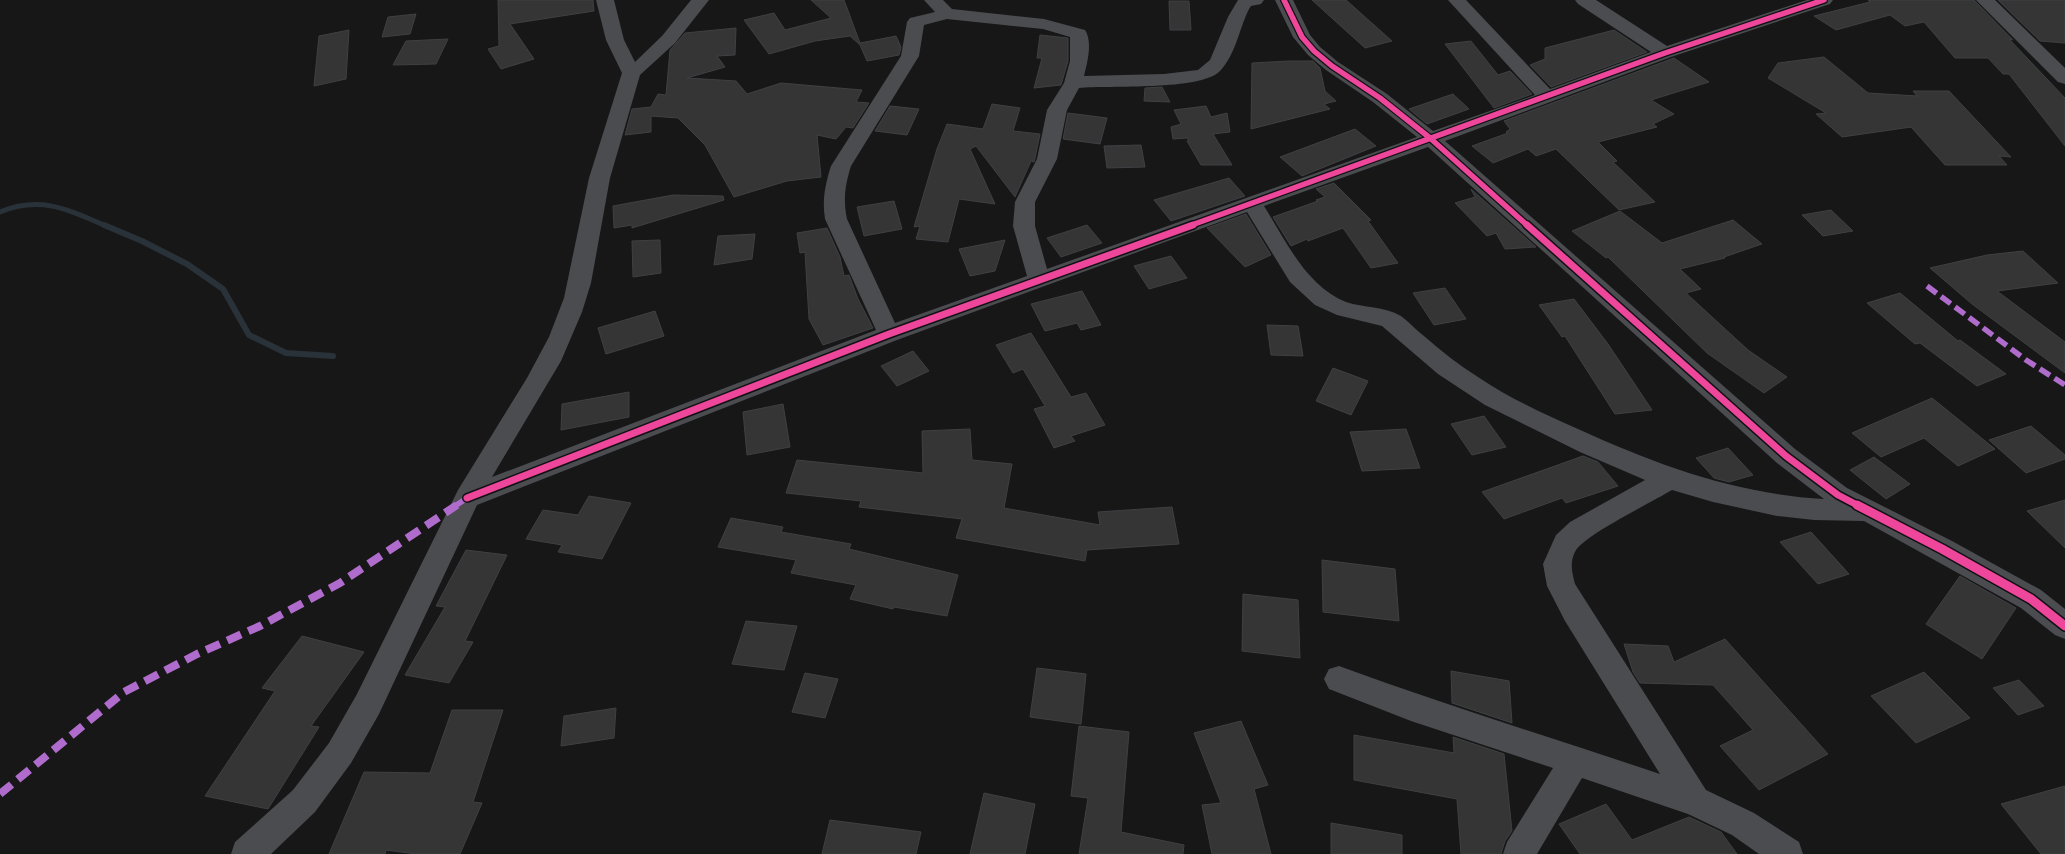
<svg xmlns="http://www.w3.org/2000/svg" width="2065" height="854" font-family="Lato,sans-serif">
<rect width="100%" height="100%" fill="#171717"/>
<g fill="none" stroke-linecap="round" stroke-linejoin="round">
<path stroke="#2a3239" stroke-width="5" d="M0 212C41 195 69 210 106 226"/>
<polyline stroke="#2a3239" stroke-width="6" points="104,225 142,241 187,264 223,289 249,335 286,353 333,356"/>
</g>
<g fill="#353536" stroke="#3f4043">
<polygon points="498,0 593,0 594,11 510,24 534,59 501,69 488,49 499,46"/>
<polygon points="811,0 844,0 860,43 896,36 901,47 899,55 867,61 860,45 850,36 815,41 769,54 744,20 774,13 785,30 831,18"/>
<polygon points="1312,0 1346,0 1392,41 1365,48"/>
<polygon points="1868,0 1974,0 2013,40 2009,39 2065,98 2065,146 2009,74 2003,74 1988,58 1955,58 1924,22 1905,26 1890,15 1836,30 1814,16 1870,2"/>
<polygon points="1998,0 2065,0 2065,43 2040,41"/>
<polygon points="1169,1 1189,1 1191,30 1170,30"/>
<polygon points="416,14 410,34 382,37 388,17"/>
<polygon points="736,28 735,55 717,56 725,67 687,78 736,81 747,94 781,83 862,90 856,102 869,103 853,128 846,127 836,139 817,135 821,177 787,181 734,197 705,145 678,118 651,116 651,132 625,135 632,109 651,107 658,94 666,95 670,50 685,33"/>
<polygon points="349,30 346,79 314,86 319,36"/>
<polygon points="1614,30 1647,52 1551,87 1530,65 1545,59 1545,48"/>
<polygon points="1040,35 1068,38 1068,61 1061,85 1034,88 1042,58 1037,58"/>
<polygon points="448,39 436,64 393,65 406,41"/>
<polygon points="1471,41 1498,75 1510,71 1532,94 1494,108 1445,44"/>
<polygon points="1824,57 1868,93 1917,96 1913,91 1949,91 2011,157 1999,156 2007,165 1945,165 1911,127 1842,137 1816,114 1826,113 1768,78 1778,63"/>
<polygon points="1674,58 1709,82 1651,100 1674,114 1653,124 1657,127 1598,142 1617,161 1613,162 1655,202 1619,210 1556,149 1536,156 1528,149 1493,163 1472,146 1508,133 1506,132 1510,129 1504,121"/>
<polygon points="1289,61 1313,61 1320,68 1325,91 1336,101 1324,104 1330,109 1251,129 1252,63"/>
<polygon points="1162,87 1170,102 1144,101 1145,88"/>
<polygon points="1453,94 1469,109 1427,124 1409,109"/>
<polygon points="992,104 1020,108 1013,131 1040,134 1035,158 1034,162 1031,161 1015,197 976,146 970,149 995,204 959,199 948,242 916,239 920,226 914,227 937,149 947,124 983,129"/>
<polygon points="890,106 919,109 907,135 875,131"/>
<polygon points="1206,106 1211,117 1227,113 1230,132 1213,134 1232,165 1201,165 1187,141 1189,141 1187,138 1173,139 1171,127 1181,124 1174,110"/>
<polygon points="1068,113 1107,118 1100,144 1063,139"/>
<polygon points="1355,129 1376,146 1302,176 1280,157"/>
<polygon points="1141,145 1145,167 1107,168 1104,146"/>
<polygon points="1229,178 1245,196 1171,221 1154,200"/>
<polygon points="1334,183 1371,220 1368,221 1398,263 1371,268 1343,228 1308,241 1307,239 1291,246 1273,217 1318,201 1316,200 1325,197 1316,189"/>
<polygon points="1471,189 1536,247 1505,249 1496,233 1487,236 1455,203 1475,197"/>
<polygon points="673,195 723,196 724,200 632,228 632,225 614,228 613,206"/>
<polygon points="894,201 902,229 864,236 857,207"/>
<polygon points="1831,210 1853,231 1823,236 1802,215"/>
<polygon points="1620,211 1662,243 1733,220 1762,244 1724,257 1725,258 1680,269 1701,289 1686,293 1748,350 1787,377 1764,393 1707,353 1608,257 1606,258 1572,231"/>
<polygon points="1246,214 1271,255 1245,267 1207,228"/>
<polygon points="1087,225 1102,243 1061,257 1047,238"/>
<polygon points="827,228 840,257 844,276 849,275 858,299 873,328 823,345 809,319 805,252 800,253 797,233"/>
<polygon points="755,234 752,259 714,265 718,236"/>
<polygon points="660,240 661,273 633,277 632,241"/>
<polygon points="1005,240 995,271 970,276 959,249"/>
<polygon points="2023,251 2058,283 1997,291 2065,342 2065,373 1972,304 1930,268 1987,255"/>
<polygon points="1171,256 1187,278 1149,289 1134,266"/>
<polygon points="1445,288 1466,319 1434,325 1413,293"/>
<polygon points="1082,291 1101,325 1081,330 1077,323 1045,331 1031,304"/>
<polygon points="1900,293 1958,341 1960,340 2006,374 1977,386 1920,343 1915,344 1867,303"/>
<polygon points="1574,299 1608,344 1652,410 1615,414 1565,336 1562,337 1539,305"/>
<polygon points="655,311 664,336 606,354 598,328"/>
<polygon points="1267,325 1298,326 1303,356 1271,355"/>
<polygon points="1031,333 1071,397 1086,393 1105,425 1071,436 1075,441 1054,448 1034,409 1045,406 1023,369 1013,373 996,345"/>
<polygon points="913,351 929,371 897,386 881,366"/>
<polygon points="1333,368 1368,381 1351,415 1316,401"/>
<polygon points="629,392 629,417 561,430 562,404"/>
<polygon points="1932,398 1995,449 1958,466 1924,438 1881,457 1852,433"/>
<polygon points="783,404 790,447 747,455 743,412"/>
<polygon points="1484,416 1506,447 1472,455 1451,424"/>
<polygon points="2031,426 2065,455 2065,459 2026,473 1989,440"/>
<polygon points="970,429 972,460 1012,464 1004,508 1100,525 1098,512 1172,507 1179,544 1087,550 1085,561 956,538 962,519 859,507 861,501 786,493 797,460 923,473 922,431"/>
<polygon points="1406,429 1420,468 1362,471 1350,432"/>
<polygon points="1728,448 1753,475 1729,482 1714,478 1696,458"/>
<polygon points="1583,456 1598,462 1618,486 1566,503 1562,498 1504,519 1482,492"/>
<polygon points="1874,457 1910,484 1886,499 1850,470"/>
<polygon points="589,496 631,503 602,559 558,552 562,545 526,539 543,510 578,515"/>
<polygon points="2065,500 2065,548 2027,511"/>
<polygon points="731,518 783,527 781,532 851,544 849,549 958,575 947,616 894,607 893,609 850,599 856,585 791,573 796,560 718,547"/>
<polygon points="1811,532 1849,574 1818,584 1780,542"/>
<polygon points="466,550 507,555 465,641 473,642 449,683 405,675 445,607 436,606"/>
<polygon points="1322,560 1395,569 1399,621 1323,612"/>
<polygon points="1960,576 2016,608 1982,659 1926,624"/>
<polygon points="1243,594 1298,600 1300,658 1242,651"/>
<polygon points="746,621 797,626 784,670 732,664"/>
<polygon points="302,636 364,652 311,726 319,727 268,809 205,796 275,691 262,688"/>
<polygon points="1725,639 1828,754 1759,790 1720,746 1753,730 1713,685 1640,683 1633,672 1624,644 1668,646 1674,662"/>
<polygon points="1037,668 1086,674 1081,724 1030,717"/>
<polygon points="1451,671 1509,681 1512,723 1452,703"/>
<polygon points="1924,672 1970,718 1916,743 1871,696"/>
<polygon points="805,673 838,679 825,718 792,712"/>
<polygon points="2019,680 2044,706 2018,715 1993,688"/>
<polygon points="616,708 614,738 561,746 564,716"/>
<polygon points="452,710 503,710 473,802 482,803 460,854 416,854 386,850 385,854 329,854 364,772 430,773"/>
<polygon points="1241,721 1268,785 1254,789 1271,854 1212,854 1202,805 1221,803 1194,733"/>
<polygon points="1079,726 1129,732 1121,832 1184,845 1183,854 1079,854 1088,798 1071,796"/>
<polygon points="1354,735 1454,753 1453,737 1504,754 1512,831 1505,841 1501,854 1461,854 1457,799 1354,780"/>
<polygon points="2065,786 2065,854 2041,854 2001,804"/>
<polygon points="984,793 1035,804 1025,854 970,854"/>
<polygon points="1606,804 1632,840 1689,817 1721,832 1737,854 1580,854 1559,824"/>
<polygon points="830,820 921,832 916,854 822,854"/>
<polygon points="1331,823 1402,835 1402,854 1331,854"/>
</g>
<g fill="none" stroke-linecap="round" stroke-linejoin="round">
<g fill="#4b4c50" fill-rule="evenodd">
<path d="M596 0H614L624 40 635 62 662 36 691 0H709L675 43 640 75 610 178 591 283 582 312 561 361 492 477 876 330 825 219C822 200 825 185 831 166L901 56 907 22 910 18 935 12 924 0H943L952 9 1044 19 1085 30C1093 42 1087 64 1084 76L1164 74 1198 70 1210 60 1228 17 1238 0H1264L1261 4 1251 6 1249 9C1239 29 1236 54 1220 71 1201 91 1109 85 1079 88L1067 110 1057 159 1035 202V226L1047 269 1417 137 1373 102 1326 70 1308 55 1293 37 1275 0H1293L1310 35 1320 47 1338 62 1387 94 1433 131 1535 95 1448 0H1466L1550 89 1651 52 1578 4 1575 0H1596L1667 46 1807 0H1833L1830 4 1671 57 1445 141 1795 449 1847 488 1952 541 2041 590 2065 609V639L2055 635 2021 608 1864 521 1814 520 1777 516 1713 502 1672 490C1652 502 1587 534 1576 550 1569 562 1572 572 1575 584L1706 790 1754 813 1799 842 1803 854H1759L1732 835 1688 814 1582 778 1537 854H1503L1507 842 1553 768 1411 721 1329 689 1324 679 1329 669 1339 666C1445 705 1553 738 1660 774L1565 621 1547 586 1543 564 1556 535 1570 522 1645 480 1580 452 1485 405 1438 374 1382 326 1337 315 1315 305 1290 282 1247 212 897 340 477 505 379 714 351 763 315 812 271 854H231L235 842 293 790 329 743 357 694 458 490 527 378 549 337 564 298 589 178 622 73 606 40ZM947 19 1043 29 1070 37V61L1064 83 1047 110 1037 159 1015 202 1013 226 1027 276 895 323 847 219C843 200 845 185 851 166L919 56 924 25ZM1428 147 1777 463 1824 499C1736 494 1657 465 1578 429 1544 414 1509 398 1478 377 1459 365 1441 351 1424 336 1416 330 1409 322 1401 316 1384 306 1364 308 1346 302 1306 286 1286 241 1264 206Z"/>
<polygon points="1976,0 1995,0 2065,68 2065,84 2058,82"/>
</g>
<g stroke="#b06ccc" stroke-width="5.5" stroke-dasharray="12 5.5" stroke-linecap="butt">
<polyline points="1927,286 2026,360 2065,385"/>
<polyline points="455,506 467,498"/>
</g>
<polyline stroke="#b06ccc" stroke-width="8" stroke-dasharray="15 8" stroke-linecap="butt" points="0,794 124,692 197,654 260,626 340,583 457,505"/>
<defs>
<g id="cycleway-far2">
<polyline points="1284,0 1302,37 1314,51 1332,66 1380,98 1430,138 1528,226"/>
<polyline points="1189,226 1665,53 1824,0"/>
</g>
<g id="cycleway-far1">
<polyline points="1527,225 1786,456 1838,495 1859,506"/>
<polyline points="467,498 889,334 1193,225"/>
</g>
<polyline id="cycleway" points="1857,505 1942,549 2031,599 2065,626"/>
</defs>
<use href="#cycleway-far2" stroke="#111113" stroke-width="8"/>
<use href="#cycleway-far1" stroke="#111113" stroke-width="10"/>
<use href="#cycleway" stroke="#111113" stroke-width="12"/>
<use href="#cycleway-far2" stroke="#ed469a" stroke-width="5.5"/>
<use href="#cycleway-far1" stroke="#ed469a" stroke-width="7"/>
<use href="#cycleway" stroke="#ed469a" stroke-width="9"/>
</g>
</svg>
